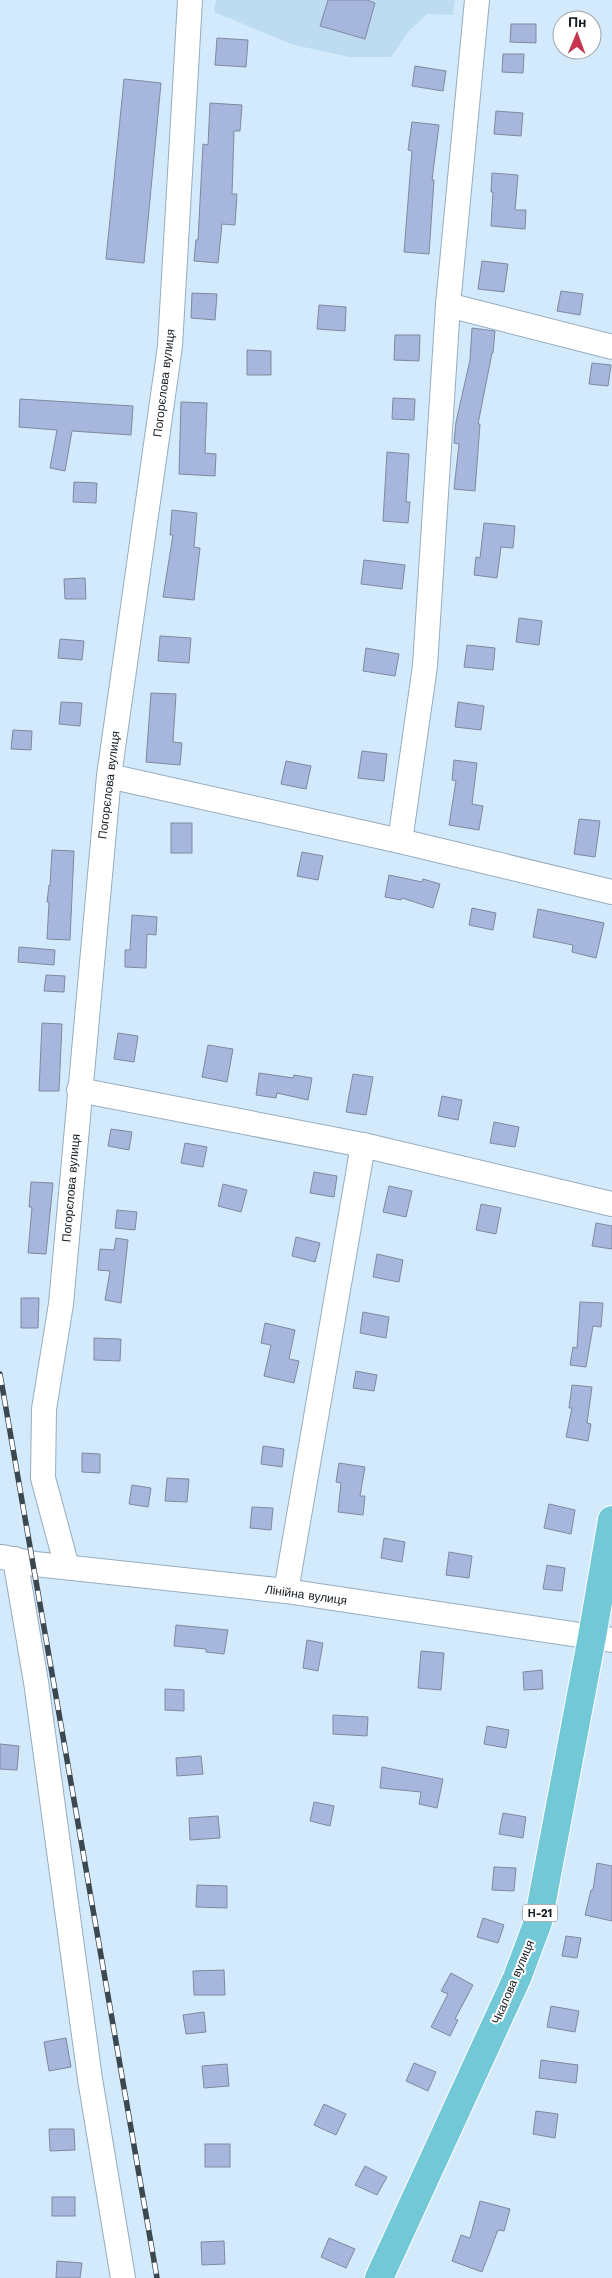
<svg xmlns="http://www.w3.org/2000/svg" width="612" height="2278" font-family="'Work Sans',sans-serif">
<rect width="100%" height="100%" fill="#d2eafc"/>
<polygon fill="#bedcf1" points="216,0 455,0 453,15 427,14 409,31 391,57 350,57 294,45 214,12"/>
<g fill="#a6b6dc" stroke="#7f899f">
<polygon points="328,0 367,0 375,3 365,39 320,26"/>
<polygon points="511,24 536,24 536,43 510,42"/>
<polygon points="217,38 248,40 246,67 215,65"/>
<polygon points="503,54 524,54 523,73 502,72"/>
<polygon points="415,66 446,71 443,91 412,86"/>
<polygon points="124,79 161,83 144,263 106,259"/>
<polygon points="210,103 242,105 240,131 234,131 232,194 237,194 235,225 222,224 218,263 194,261 196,240 198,240 203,144 208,145"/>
<polygon points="496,111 523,113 521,136 494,134"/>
<polygon points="412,122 439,125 432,180 434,180 429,254 404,252 412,151 408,150"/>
<polygon points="492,173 518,175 515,210 526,210 525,229 491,226 493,192 491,192"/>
<polygon points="482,261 508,264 504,292 478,289"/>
<polygon points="561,291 583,294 580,315 557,311"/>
<polygon points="192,293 217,294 215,320 191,318"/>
<polygon points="319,305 346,307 345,331 317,329"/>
<polygon points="472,328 495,331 493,353 492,353 478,424 480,424 475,491 454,489 459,444 454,443 456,422 470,360"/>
<polygon points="395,335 420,335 419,361 394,360"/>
<polygon points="247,350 271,351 271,375 247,375"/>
<polygon points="592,363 611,365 608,386 589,384"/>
<polygon points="393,398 415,399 414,420 392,419"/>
<polygon points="20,399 133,406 131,435 72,431 65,471 50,468 57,430 19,427"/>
<polygon points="181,402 207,403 205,453 216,454 215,476 179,474"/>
<polygon points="387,452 409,454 406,502 410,502 408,523 383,521"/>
<polygon points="74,482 97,483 96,503 73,502"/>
<polygon points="172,510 197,513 194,547 200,548 194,600 163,597 173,535 170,535"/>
<polygon points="484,523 515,526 513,548 501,547 497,578 474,575 476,557 480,558"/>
<polygon points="364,560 405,565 402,589 361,584"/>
<polygon points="85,578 86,599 65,599 64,579"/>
<polygon points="519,618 542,621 539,645 516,642"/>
<polygon points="160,636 191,638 189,663 158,661"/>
<polygon points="60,639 84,641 82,660 58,658"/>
<polygon points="467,645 495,648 493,670 464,667"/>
<polygon points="366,648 399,654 395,676 363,671"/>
<polygon points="151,693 176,694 173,742 182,743 180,765 146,762"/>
<polygon points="61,702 82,703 80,726 59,724"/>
<polygon points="458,702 484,706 481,730 455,727"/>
<polygon points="13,730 32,731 31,750 11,749"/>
<polygon points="362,751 387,754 384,781 358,778"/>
<polygon points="454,760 477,763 472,804 483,806 479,830 449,825 456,781 452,780"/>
<polygon points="286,761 311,766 306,789 281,784"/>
<polygon points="579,819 600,821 595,857 574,854"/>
<rect x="171" y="823" width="21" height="30"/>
<polygon points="52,850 74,851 70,940 47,939 49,902 47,902 49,885 50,886"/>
<polygon points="302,852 323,856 318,880 297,876"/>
<polygon points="389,875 422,882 423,879 440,884 433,908 402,898 401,900 385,897"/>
<polygon points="472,908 496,913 493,930 469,925"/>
<polygon points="538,909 604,923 596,958 572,952 573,945 533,937"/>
<polygon points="132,915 157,917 156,935 147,934 146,968 125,967 125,950 130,950"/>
<polygon points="19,947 55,950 54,965 18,962"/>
<polygon points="46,975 65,976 64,992 44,991"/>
<polygon points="42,1023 62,1024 59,1091 39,1091"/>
<polygon points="118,1033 138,1036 134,1062 114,1059"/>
<polygon points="208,1045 233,1049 227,1082 202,1077"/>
<polygon points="259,1073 293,1078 294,1075 312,1078 308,1100 277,1093 276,1098 256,1095"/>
<polygon points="353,1074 373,1077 366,1115 346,1112"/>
<polygon points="442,1096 462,1100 458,1120 438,1116"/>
<polygon points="494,1122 519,1127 515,1147 490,1143"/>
<polygon points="111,1129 132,1132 129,1150 108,1146"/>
<polygon points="185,1143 207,1147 203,1167 181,1163"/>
<polygon points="314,1172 337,1176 334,1197 310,1193"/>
<polygon points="31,1182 53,1183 46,1254 28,1253 32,1207 29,1207"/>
<polygon points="223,1184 247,1190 241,1212 218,1206"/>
<polygon points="389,1186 412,1191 406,1217 383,1212"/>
<polygon points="481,1204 501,1208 496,1234 476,1230"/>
<polygon points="117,1210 137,1212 135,1230 115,1228"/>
<polygon points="596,1223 612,1226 612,1249 592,1246"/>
<polygon points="296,1237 320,1243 315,1262 292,1256"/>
<polygon points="116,1238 128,1240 121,1303 105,1300 110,1271 98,1270 100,1249 114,1250"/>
<polygon points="377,1254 403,1260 399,1282 373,1277"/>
<polygon points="21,1298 39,1298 38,1328 21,1328"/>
<polygon points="580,1302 603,1303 601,1327 593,1326 586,1367 570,1365 573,1347 577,1348"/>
<polygon points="363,1312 389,1317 386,1338 360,1333"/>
<polygon points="265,1323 295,1330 289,1359 299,1361 294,1383 264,1376 271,1345 261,1343"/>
<polygon points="94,1338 121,1339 120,1361 94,1360"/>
<polygon points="356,1371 377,1375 374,1391 353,1388"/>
<polygon points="572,1385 592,1387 587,1423 591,1424 588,1441 566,1437 572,1408 569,1408"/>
<polygon points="263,1446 284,1449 282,1467 261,1464"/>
<polygon points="82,1453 100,1454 100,1473 82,1472"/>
<polygon points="339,1463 365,1467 360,1496 365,1496 363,1515 338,1512 341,1483 336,1482"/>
<polygon points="167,1478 189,1479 187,1502 165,1501"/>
<polygon points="132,1485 151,1488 148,1507 129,1504"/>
<polygon points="549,1504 575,1510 571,1534 544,1528"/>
<polygon points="252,1507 273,1508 271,1530 250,1528"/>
<polygon points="384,1538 405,1542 402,1562 381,1558"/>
<polygon points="449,1552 472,1556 469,1578 446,1575"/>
<polygon points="547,1565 565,1568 562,1591 543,1589"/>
<polygon points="176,1625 228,1630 224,1654 206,1652 206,1649 174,1646"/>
<polygon points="307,1640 323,1643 318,1671 303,1668"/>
<polygon points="421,1651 444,1653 441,1690 418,1688"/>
<polygon points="542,1670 543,1689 524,1690 523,1672"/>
<polygon points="165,1689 184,1690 184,1711 165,1710"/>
<polygon points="333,1715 368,1717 367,1736 333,1734"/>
<polygon points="487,1726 509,1730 506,1748 484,1744"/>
<polygon points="0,1744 19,1746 17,1770 0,1769"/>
<polygon points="201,1756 203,1774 177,1776 176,1758"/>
<polygon points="382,1767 443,1779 437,1808 419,1804 421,1792 380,1788"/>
<polygon points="314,1802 334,1806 330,1826 310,1821"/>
<polygon points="503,1813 526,1817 523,1838 499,1834"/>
<polygon points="218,1816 220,1838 190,1840 189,1818"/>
<polygon points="597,1863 612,1866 612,1921 585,1915 591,1890 593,1890"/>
<polygon points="494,1867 516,1868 514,1891 492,1890"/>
<polygon points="197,1885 227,1886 227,1908 196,1907"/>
<polygon points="483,1918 504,1925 498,1943 477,1937"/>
<polygon points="566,1936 581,1938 577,1958 562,1956"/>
<polygon points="224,1970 225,1995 194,1995 193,1971"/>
<polygon points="451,1973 473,1985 455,2019 458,2020 450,2036 431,2027 448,1994 441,1991"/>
<polygon points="551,2006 579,2011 575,2032 547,2027"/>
<polygon points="204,2012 206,2032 186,2034 183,2015"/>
<polygon points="66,2038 71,2067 49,2071 44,2042"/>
<polygon points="541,2060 578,2065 576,2083 539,2078"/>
<polygon points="414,2063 436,2072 428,2091 406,2081"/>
<polygon points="227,2064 229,2086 204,2088 202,2066"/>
<polygon points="324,2104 346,2114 336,2135 314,2125"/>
<polygon points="536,2111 558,2114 555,2138 533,2134"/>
<polygon points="49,2129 74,2129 75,2150 50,2151"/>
<rect x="205" y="2144" width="25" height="23"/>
<polygon points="365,2166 387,2177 377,2195 355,2185"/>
<rect x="52" y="2197" width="23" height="19"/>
<polygon points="480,2201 510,2209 504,2231 498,2230 482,2272 452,2261 461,2235 470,2238"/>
<polygon points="329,2238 355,2249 346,2268 321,2257"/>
<polygon points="224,2241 225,2264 202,2265 201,2242"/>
<polygon points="57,2261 82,2263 80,2278 56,2278"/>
</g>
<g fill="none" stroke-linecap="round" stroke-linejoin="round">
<defs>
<g id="minor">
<polyline points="448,305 612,347"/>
<polyline points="109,776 400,841 612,892"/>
<polyline points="400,841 425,666 448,305 477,0"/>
<polyline points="79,1090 363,1145 612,1204"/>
<polyline points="2,1557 35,1564 286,1591 612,1640"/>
<polyline points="15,1559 36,1682 90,2079 123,2278"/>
<polyline points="67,1567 43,1478 44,1409 61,1304 109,776 170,346 190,0"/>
<polyline points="286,1591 363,1145"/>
</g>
<polyline id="major" points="379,2278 517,1978 538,1922 592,1637 612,1520"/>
</defs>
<use href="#minor" stroke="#97adbe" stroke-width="26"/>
<use href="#major" stroke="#fff" stroke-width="30"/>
<use href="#minor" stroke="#fff" stroke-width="24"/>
<use href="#major" stroke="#73c8d7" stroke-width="28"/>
<defs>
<polyline id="rail" points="0,1374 157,2278"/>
</defs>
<use href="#rail" stroke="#3c4850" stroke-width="5.5"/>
<use href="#rail" stroke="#fff" stroke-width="4" stroke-dasharray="11" stroke-linecap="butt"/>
</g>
<g text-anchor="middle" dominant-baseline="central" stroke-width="4" stroke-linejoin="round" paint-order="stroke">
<rect fill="#fff" stroke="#5a6064" stroke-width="1" x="522.5" y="1904.5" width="35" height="17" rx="4"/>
<g font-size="11" font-weight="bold" fill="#131c22">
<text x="540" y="1913">Н-21</text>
</g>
<g font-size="12" fill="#131c22" stroke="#fff">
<text transform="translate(164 383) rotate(-83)">Погорєлова вулиця</text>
<text transform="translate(109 785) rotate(-83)">Погорєлова вулиця</text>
<text transform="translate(71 1188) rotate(-85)">Погорєлова вулиця</text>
<text transform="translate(306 1595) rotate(8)">Лінійна вулиця</text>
<text transform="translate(513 1982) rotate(-67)">Чкалова вулиця</text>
</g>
</g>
<g transform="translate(577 35) rotate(1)"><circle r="24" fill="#ffffff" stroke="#a1a4a7"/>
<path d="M0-4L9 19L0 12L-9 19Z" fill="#c53552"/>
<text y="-8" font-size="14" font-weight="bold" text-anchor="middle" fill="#131c22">Пн</text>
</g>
</svg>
